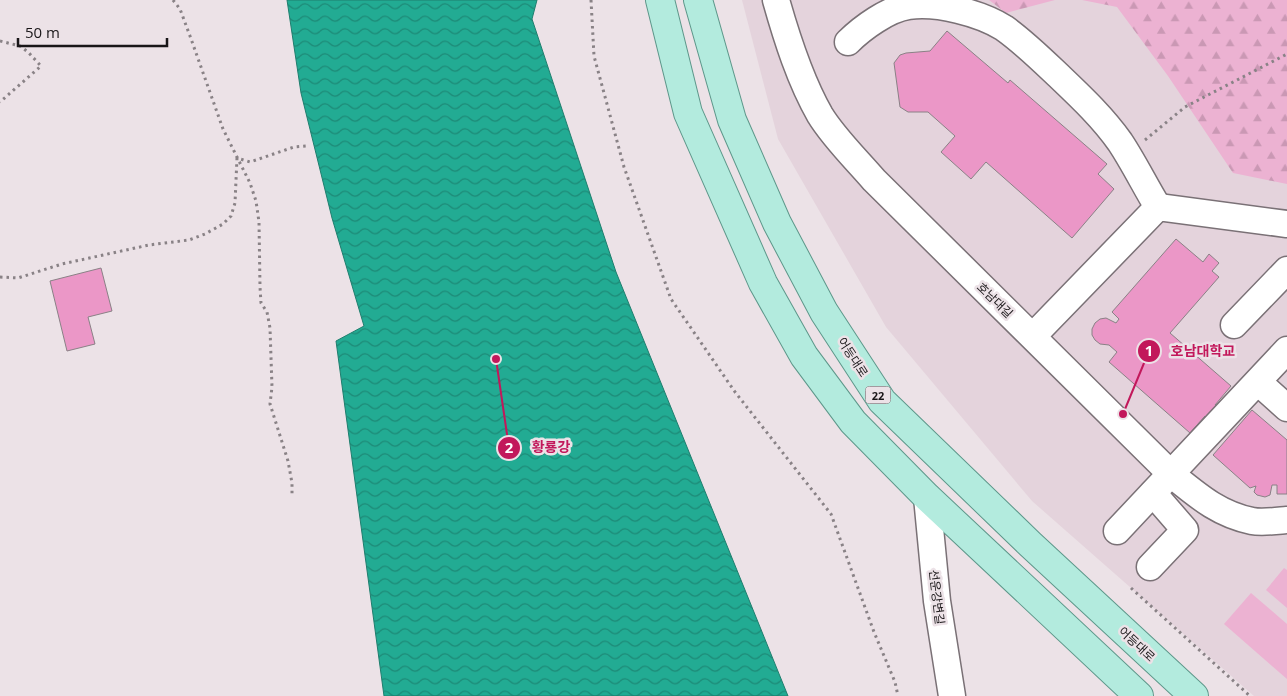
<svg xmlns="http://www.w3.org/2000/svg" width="1287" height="696" font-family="'Open Sans','Noto Sans KR',sans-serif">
<defs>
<pattern id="forest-firs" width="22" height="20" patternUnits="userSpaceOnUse" patternTransform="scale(1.25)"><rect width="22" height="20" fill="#ecb2d2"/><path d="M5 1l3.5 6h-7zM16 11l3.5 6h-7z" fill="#ca98b4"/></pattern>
<pattern id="water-waves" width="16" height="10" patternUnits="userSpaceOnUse" patternTransform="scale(1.25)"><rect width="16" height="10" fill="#22ab93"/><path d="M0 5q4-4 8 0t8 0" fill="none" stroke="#1d8a77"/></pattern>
</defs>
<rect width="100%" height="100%" fill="#ece2e7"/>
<polygon fill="#e4d3dc" points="742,0 1287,0 1287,696 1254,696 1032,501 886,327 778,139"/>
<g fill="#ecb2d2">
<polygon points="1284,568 1287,570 1287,608 1266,590"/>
<polygon points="1251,593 1287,624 1287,679 1224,624"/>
</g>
<g fill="url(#forest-firs)">
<polygon points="989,0 1055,0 1006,13"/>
<polygon points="1082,0 1287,0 1287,184 1233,173 1168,76 1117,7"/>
</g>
<polygon fill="url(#water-waves)" stroke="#1f7e6e" points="287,0 537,0 532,19 616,272 788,696 384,696 336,341 364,326 332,218 301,93"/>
<g fill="#eb97c7" stroke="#8a8186">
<polygon points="947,31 1008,83 1010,80 1107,164 1098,174 1114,189 1072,238 986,162 971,179 941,152 955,136 928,112 908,112 900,107 894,63 900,55 906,53 930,51"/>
<polygon points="1176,239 1203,262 1209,254 1219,263 1212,271 1219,277 1170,333 1231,386 1215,405 1220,408 1209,420 1205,416 1190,433 1109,362 1117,352 1109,345 1100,344 1095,340 1092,335 1092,329 1095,323 1100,319 1106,318 1116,323 1119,319 1112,312"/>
<polygon points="101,268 112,311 88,317 95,344 67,351 50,281"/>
<polygon points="1252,410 1287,440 1287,494 1277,494 1277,485 1272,485 1270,495 1265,497 1257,495 1254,492 1256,486 1250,488 1213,455"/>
</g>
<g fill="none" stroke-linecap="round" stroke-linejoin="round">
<defs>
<g id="minor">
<path d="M776 0C787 39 800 80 820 115 834 138 856 159 874 180L1171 474C1197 495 1218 514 1252 521 1262 523 1276 521 1287 520"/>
<path d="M848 42C862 28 888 9 909 6 937 2 980 13 1004 28 1024 42 1043 61 1061 78 1082 98 1103 118 1120 142 1134 163 1145 186 1158 207"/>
<polyline points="1234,325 1287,270"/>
<polyline points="1033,336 1158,207 1287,224"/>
<polyline points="1258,382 1287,408"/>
<polyline points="927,497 937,601 952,696"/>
<polyline points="1117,531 1287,350"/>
<polyline points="1150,567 1185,530 1153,493"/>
</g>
<g id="major">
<polyline points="660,0 688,113 763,283 804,356 853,422 927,497 1139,696"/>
<polyline points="698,0 732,120 777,223 824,312 882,401 1030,544 1194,696"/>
</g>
</defs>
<use href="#minor" stroke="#7a7176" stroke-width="29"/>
<use href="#major" stroke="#5d978a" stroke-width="30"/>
<g stroke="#898286" stroke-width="3" stroke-dasharray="2.5 4" stroke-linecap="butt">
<polyline points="173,0 180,9 190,36 223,129 250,183 256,201 259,222 260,287 261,303 267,312 270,328 272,387 270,404 288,461 292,483 292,497"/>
<polyline points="591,0 594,56 624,167 671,299 735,392 831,514 874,632 895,682 898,696"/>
<polyline points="0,41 20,46 28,52 41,66 0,102"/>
<polyline points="1145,140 1185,107 1287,54"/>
<polyline points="0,277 18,278 62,264 149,245 189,240 205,234 223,224 231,216 235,203 237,158 250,162 294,147 307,146"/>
<polyline points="1131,588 1250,696"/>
</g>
<use href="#minor" stroke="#fff" stroke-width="26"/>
<use href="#major" stroke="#b3ebde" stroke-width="28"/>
</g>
<g text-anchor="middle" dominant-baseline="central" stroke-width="5" stroke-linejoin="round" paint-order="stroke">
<rect fill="#ece2e7" stroke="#585356" stroke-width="1" x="865.5" y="386.5" width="25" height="17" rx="4"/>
<g font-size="11" font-weight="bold" fill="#191618">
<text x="878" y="395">22</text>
</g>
<g font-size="12" fill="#191618" stroke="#ece2e7">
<text transform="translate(995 300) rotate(44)">호남대길</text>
<text transform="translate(853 357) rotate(57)">어등대로</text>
<text transform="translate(937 597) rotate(83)">선운강변길</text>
<text transform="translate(1137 644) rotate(43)">어등대로</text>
</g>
</g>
<path fill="none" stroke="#c2185b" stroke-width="2" d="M1123 414L1149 351M496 359L509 448"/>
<g fill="#c2185b" stroke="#ece2e7" stroke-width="2">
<circle cx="1123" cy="414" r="5"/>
<circle cx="496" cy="359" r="5"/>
<circle cx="1149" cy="351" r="12"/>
<circle cx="509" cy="448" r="12"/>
</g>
<g font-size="15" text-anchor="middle" font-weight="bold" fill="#fff">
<text x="1149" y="356">1</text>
<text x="509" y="453">2</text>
</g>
<g font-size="14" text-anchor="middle" font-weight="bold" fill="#c2185b" stroke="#ece2e7" stroke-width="5" stroke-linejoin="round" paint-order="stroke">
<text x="1203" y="356">호남대학교</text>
<text x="551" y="452">황룡강</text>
</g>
<path d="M18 38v8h149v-8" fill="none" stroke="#191618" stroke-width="2.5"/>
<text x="25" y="38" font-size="15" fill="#191618" stroke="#ece2e7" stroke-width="4" paint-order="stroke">50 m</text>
</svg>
